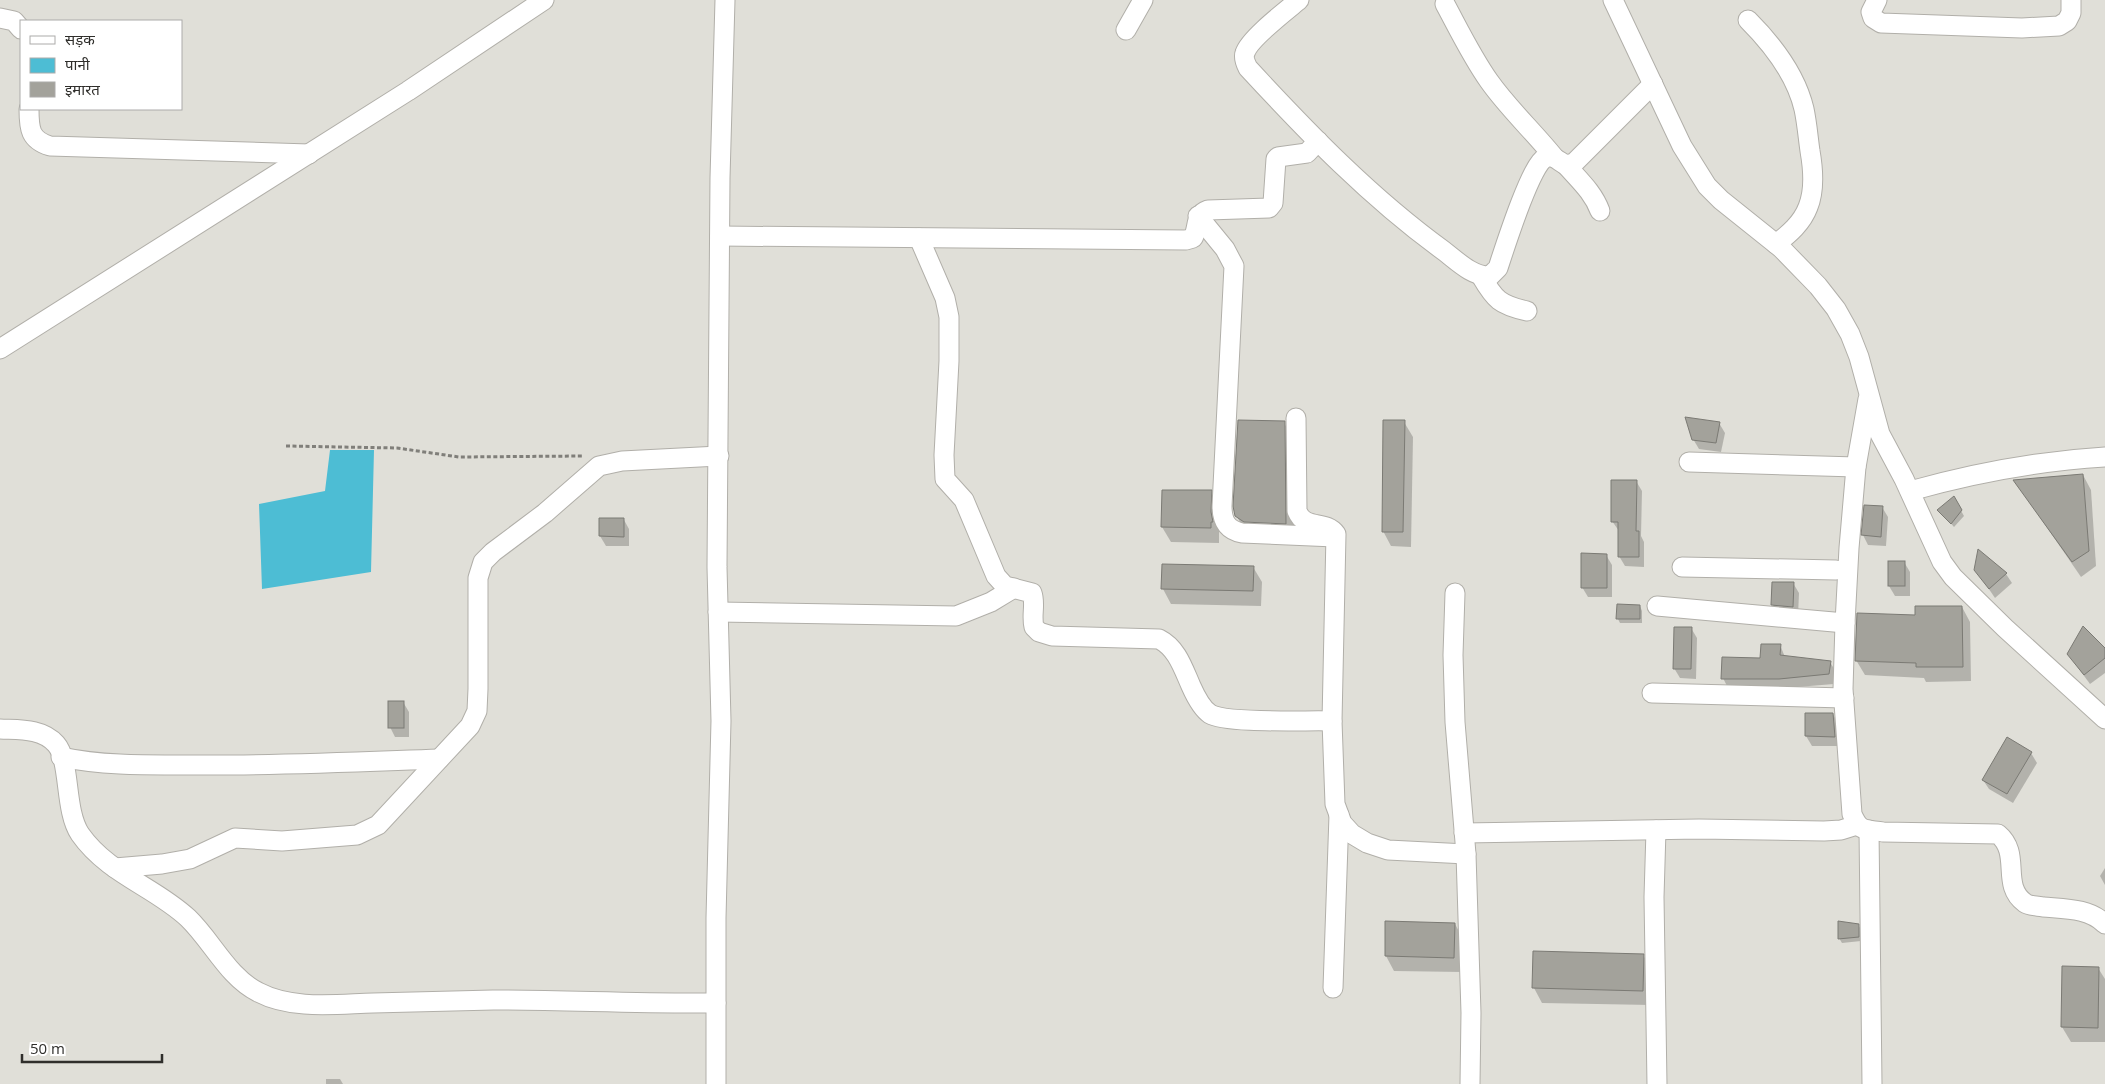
<svg xmlns="http://www.w3.org/2000/svg" width="2105" height="1084" font-family="'Open Sans','Noto Sans Devanagari',sans-serif">
<rect width="100%" height="100%" fill="#e0dfd8"/>
<polygon fill="#4dbdd4" points="330,450 374,450 371,572 262,589 259,504 325,491"/>
<g fill="#0003">
<polygon points="1404,422 1413,437 1411,547 1391,546 1383,531"/>
<polygon points="1284,423 1296,443 1296,543 1248,536 1236,515"/>
<polygon points="1719,423 1725,433 1721,452 1699,449 1693,439"/>
<polygon points="2083,475 2091,490 2096,566 2081,577 2015,481"/>
<polygon points="1636,481 1642,491 1641,536 1644,542 1644,567 1625,566 1619,556 1619,531 1612,521"/>
<polygon points="1211,492 1219,507 1219,543 1171,542 1162,527"/>
<polygon points="1954,498 1964,516 1954,527 1939,510"/>
<polygon points="1882,507 1888,517 1886,546 1868,545 1863,535"/>
<polygon points="624,520 629,529 629,546 606,546 600,536"/>
<polygon points="1979,551 2006,574 2012,583 1995,598 1976,570"/>
<polygon points="1606,555 1612,565 1612,597 1588,597 1582,587"/>
<polygon points="1904,562 1910,572 1910,596 1895,596 1889,586"/>
<polygon points="1163,565 1253,567 1262,582 1261,606 1171,604 1163,589"/>
<polygon points="1793,583 1799,593 1798,616 1778,615 1773,605"/>
<polygon points="1640,606 1642,611 1642,623 1620,623 1618,619"/>
<polygon points="1962,607 1970,622 1971,681 1926,682 1924,678 1865,675 1856,660 1917,617"/>
<polygon points="1691,628 1697,638 1696,679 1680,678 1674,668"/>
<polygon points="1780,645 1785,657 1830,662 1836,672 1834,684 1785,688 1728,688 1723,678 1762,659"/>
<polygon points="2105,650 2105,673 2090,684 2068,654"/>
<polygon points="403,702 409,712 409,737 395,737 390,727"/>
<polygon points="1806,714 1833,714 1838,724 1840,746 1812,746 1806,736"/>
<polygon points="2031,753 2037,763 2013,803 1989,789 1983,780"/>
<polygon points="2105,868 2105,885 2100,876"/>
<polygon points="1455,924 1463,939 1462,972 1394,971 1386,956"/>
<polygon points="1858,925 1861,929 1861,941 1842,943 1839,938"/>
<polygon points="1643,955 1652,970 1651,1005 1542,1003 1534,988"/>
<polygon points="2098,968 2105,979 2105,1042 2071,1042 2062,1027"/>
<polygon points="326,1079 340,1079 343,1084 326,1084"/>
</g>
<g fill="#a3a29b" stroke="#7b7a74">
<polygon points="1685,417 1720,422 1716,443 1692,440"/>
<polygon points="1238,420 1285,421 1286,524 1244,522 1235,516 1233,506"/>
<polygon points="1383,420 1405,420 1403,532 1382,532"/>
<polygon points="2083,474 2089,551 2072,562 2013,480"/>
<polygon points="1611,480 1637,480 1636,531 1639,531 1639,557 1618,557 1618,522 1611,522"/>
<polygon points="1162,490 1212,490 1211,512 1213,522 1211,522 1211,528 1161,527"/>
<polygon points="1954,496 1962,510 1951,524 1937,510"/>
<polygon points="1864,505 1883,506 1881,537 1861,535"/>
<polygon points="599,518 624,518 624,537 599,536"/>
<polygon points="1978,549 2007,573 1989,589 1974,570"/>
<polygon points="1581,553 1607,554 1607,588 1581,588"/>
<rect x="1888" y="561" width="17" height="25"/>
<polygon points="1162,564 1254,566 1253,591 1161,589"/>
<polygon points="1772,582 1794,582 1793,607 1771,605"/>
<polygon points="1617,604 1640,605 1640,619 1616,619"/>
<polygon points="1915,606 1962,606 1963,667 1916,667 1916,663 1855,661 1857,613 1915,615"/>
<polygon points="2083,626 2105,648 2105,658 2084,675 2067,654"/>
<polygon points="1674,627 1692,627 1691,669 1673,669"/>
<polygon points="1761,644 1781,644 1780,655 1831,661 1829,674 1779,679 1721,679 1722,657 1760,658"/>
<rect x="388" y="701" width="16" height="27"/>
<polygon points="1805,713 1833,713 1835,737 1805,736"/>
<polygon points="2007,737 2032,752 2007,794 1982,780"/>
<polygon points="1385,921 1455,923 1454,958 1385,956"/>
<polygon points="1838,921 1859,924 1859,937 1838,939"/>
<polygon points="1533,951 1644,954 1643,991 1532,988"/>
<polygon points="2062,966 2099,967 2098,1028 2061,1027"/>
</g>
<g fill="none" stroke-linecap="round" stroke-linejoin="round">
<defs>
<g id="minor">
<path d="M1299 0C1287 10 1249 39 1245 53 1243 58 1246 64 1248 68 1309 134 1371 198 1444 251 1457 261 1473 277 1490 276L1498 268C1504 250 1531 164 1545 158 1554 154 1559 162 1566 165L1574 163 1653 84"/>
<polyline points="1613,0 1682,146 1707,186 1721,200 1781,248 1818,286 1836,309 1850,334 1859,357 1880,434 1904,479 1942,562 1953,577 2005,628 2105,719"/>
<polyline points="1877,0 1871,12 1873,18 1881,23 2022,28 2059,26 2067,21 2071,13 2071,0"/>
<path d="M1445 4C1459 30 1472 57 1489 81 1508 108 1533 131 1554 157"/>
<polyline points="0,18 14,21 21,29"/>
<path d="M1748 20C1772 44 1796 75 1804 109 1807 123 1808 137 1810 151 1813 168 1815 190 1808 207 1802 223 1789 234 1776 244"/>
<polyline points="1126,30 1143,0"/>
<path d="M29 109C29 129 30 140 50 146L309 154"/>
<path d="M1566 165C1579 180 1593 192 1600 211"/>
<path d="M1198 216 1225 249 1234 266 1222 506C1222 521 1227 530 1242 533L1335 537"/>
<path d="M720 236 1186 240 1193 238C1199 227 1194 215 1208 210L1269 208 1273 203 1276 159 1278 157 1307 153 1318 141"/>
<path d="M919 238 945 298 949 317V361L944 455 945 479 964 500 996 576 1005 586 1032 593C1036 604 1031 615 1034 627L1039 632 1052 636 1159 639C1177 648 1183 668 1191 686 1195 695 1201 708 1210 714 1227 724 1309 720 1332 721"/>
<path d="M1481 276C1495 300 1500 305 1527 311"/>
<polyline points="0,349 408,91 544,0"/>
<path d="M1868 399 1856 467 1849 548 1845 623 1843 689 1852 814C1860 832 1864 829 1883 832L1998 834C2022 854 2000 885 2025 903 2029 906 2038 906 2043 907 2065 909 2089 908 2105 924"/>
<path d="M1296 418 1297 511C1305 531 1325 519 1336 534L1332 721 1335 804 1342 823 1352 834 1367 843 1388 850 1466 854"/>
<polyline points="1689,462 1856,467"/>
<path d="M1910 491C1974 473 2038 461 2105 457"/>
<polyline points="1682,567 1836,570"/>
<polyline points="1455,593 1453,655 1455,722 1466,854 1471,1013 1470,1084"/>
<polyline points="1657,606 1845,623"/>
<polyline points="718,612 956,616 991,602 1014,588"/>
<polyline points="1652,693 1844,698"/>
<path d="M0 729C19 730 42 728 56 744 71 761 64 810 80 834 108 874 155 887 188 918 212 941 228 977 258 992 292 1010 336 1004 373 1003 413 1002 453 1001 493 1000 567 1000 641 1004 716 1003"/>
<path d="M61 757C104 766 147 765 191 765 273 766 356 762 439 759"/>
<polyline points="1656,830 1654,897 1657,1084"/>
<polyline points="1869,830 1872,1084"/>
<polyline points="1464,833 1699,829 1824,831 1841,830 1857,825"/>
<polyline points="115,868 162,864 190,859 235,838 282,841 357,835 378,825 470,726 477,711 478,689 478,578 483,562 493,552 545,513 599,466 622,461 719,456"/>
<polyline points="1333,988 1339,815"/>
<polyline points="716,1084 716,918 721,721 717,567 720,178 725,0"/>
</g>
</defs>
<use href="#minor" stroke="#b1afa9" stroke-width="21"/>
<polyline stroke="#807f7a" stroke-width="3" stroke-dasharray="4 2.5" stroke-linecap="butt" points="286,446 397,448 459,457 582,456"/>
<use href="#minor" stroke="#fff" stroke-width="19"/>
</g>
<rect x="20" y="20" width="162" height="90" fill="#ffffff" stroke="#acabaa"/>
<rect x="30" y="36" width="25" height="8" fill="#ffffff" stroke="#acabaa"/>
<text x="65" y="45" font-size="15" fill="#2f2e2b">सड़क</text>
<rect x="30" y="58" width="25" height="15" fill="#4dbdd4" stroke="#acabaa"/>
<text x="65" y="70" font-size="15" fill="#2f2e2b">पानी</text>
<rect x="30" y="82" width="25" height="15" fill="#a3a29b" stroke="#acabaa"/>
<text x="65" y="95" font-size="15" fill="#2f2e2b">इमारत</text>
<path d="M22 1054v8h140v-8" fill="none" stroke="#2f2e2b" stroke-width="2.5"/>
<text x="30" y="1054" font-size="15" fill="#2f2e2b" stroke="#ffffff" stroke-width="4" paint-order="stroke">50 m</text>
</svg>
